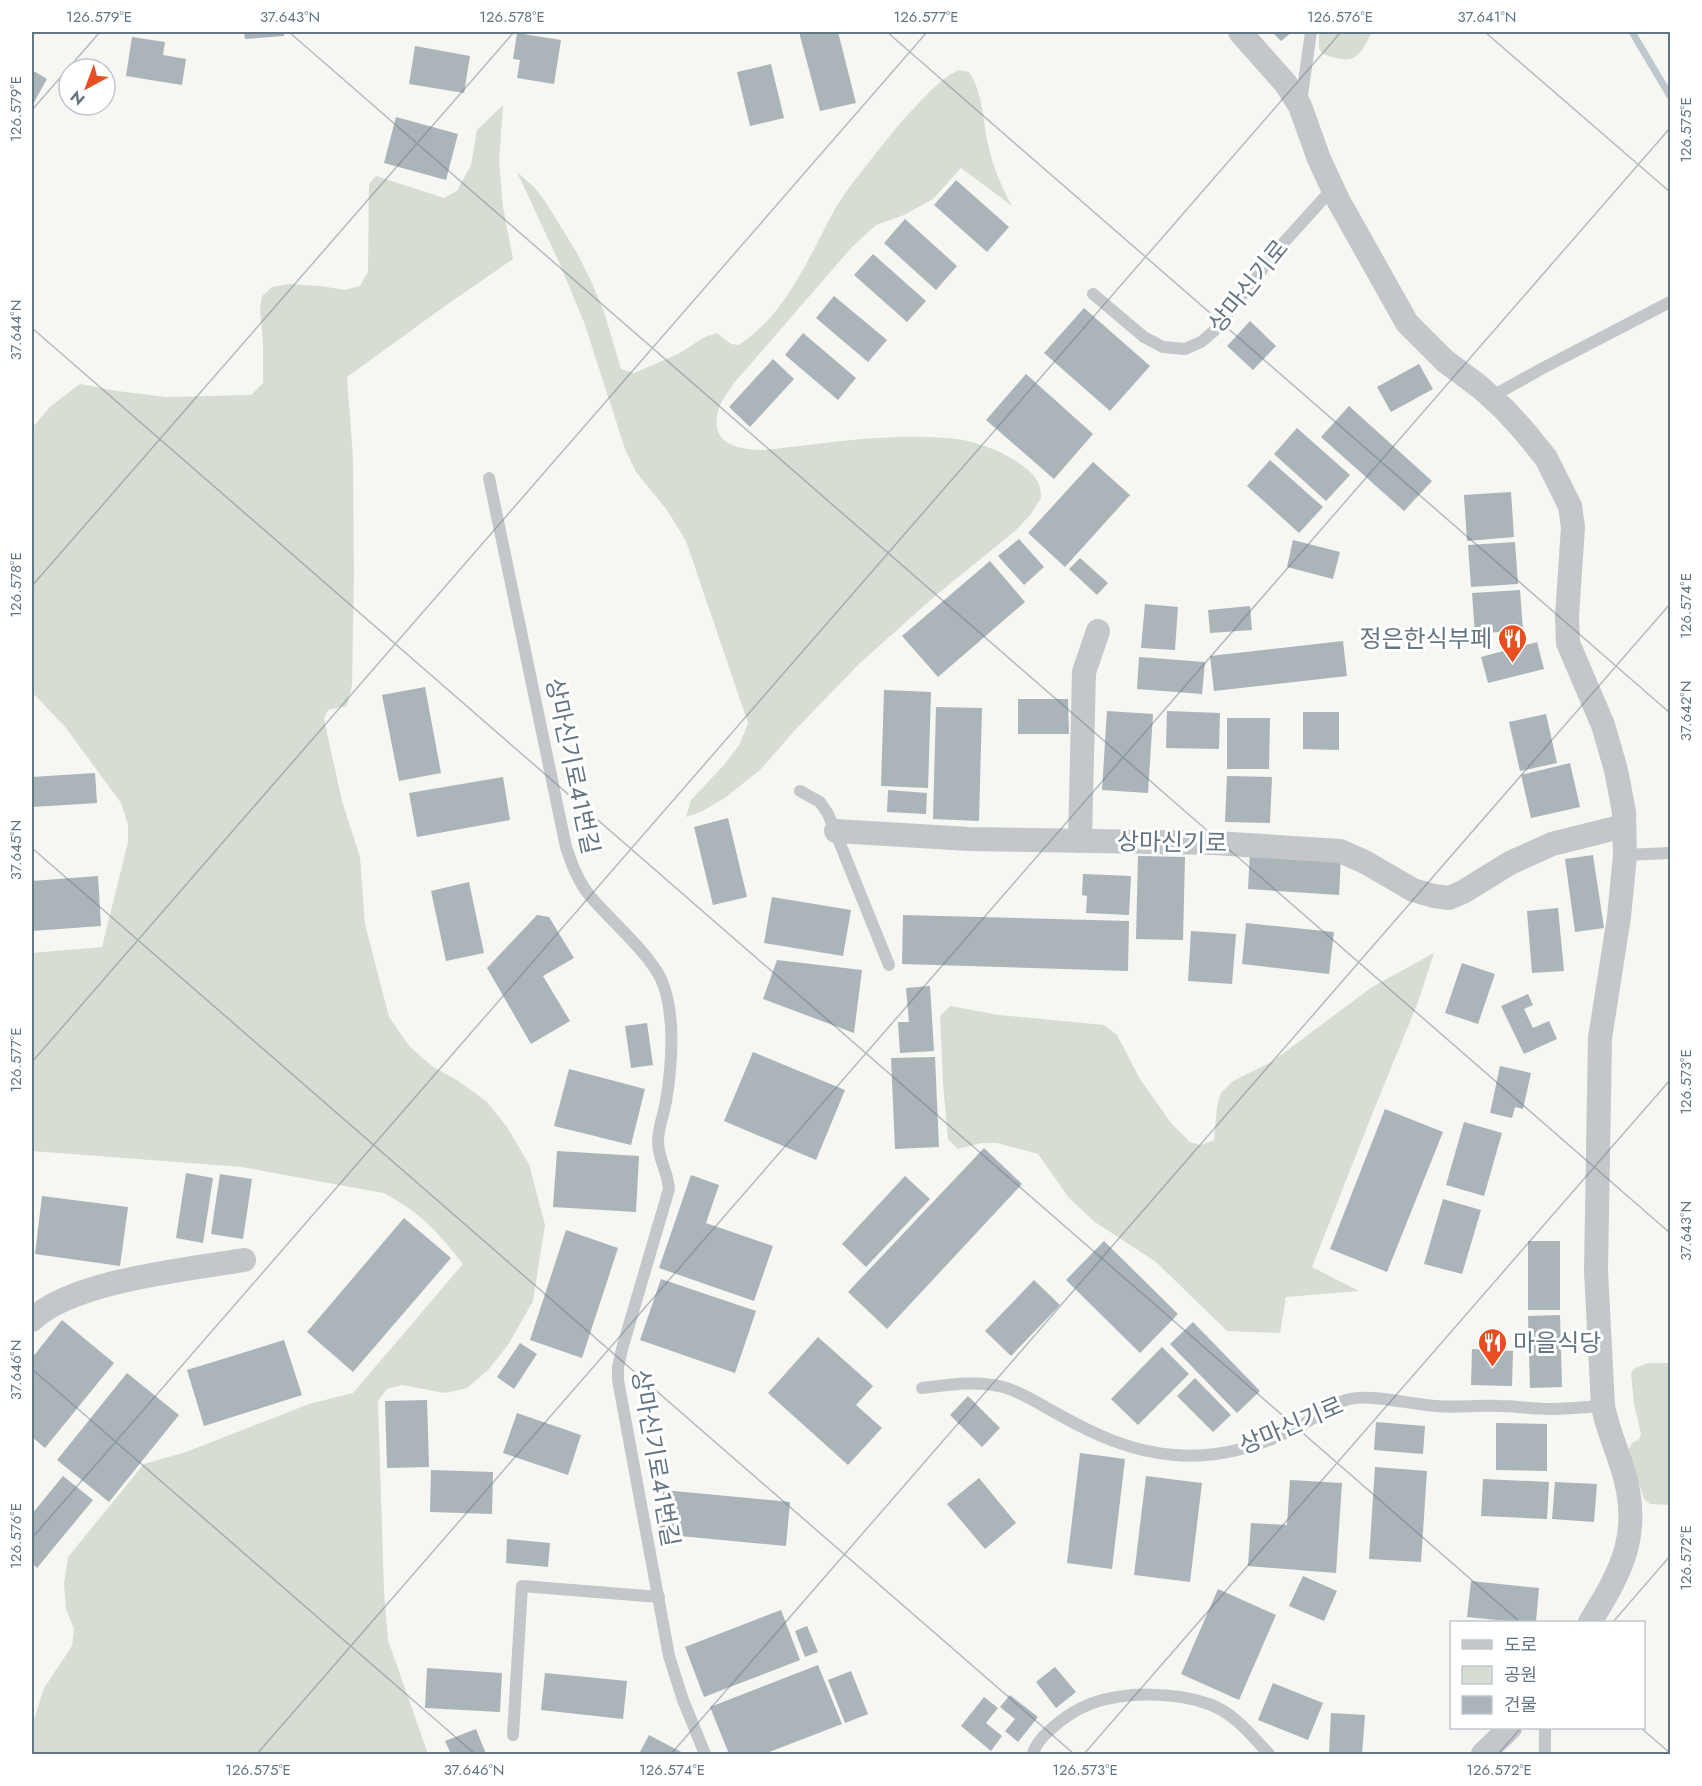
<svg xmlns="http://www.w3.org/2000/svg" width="1702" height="1786" font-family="Jost,'Noto Sans KR',sans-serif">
<rect width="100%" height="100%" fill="#f6f6f2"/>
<g fill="#d7ddd3">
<path d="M1319 32H1372C1358 58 1356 66 1323 54L1319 49Z"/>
<path d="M959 70 969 72C982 91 983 117 987 140 992 164 1000 184 1012 206L961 168 933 199 904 215 876 225 852 247 734 383C729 391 722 399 719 408 707 444 738 450 765 450 828 443 894 432 957 439 981 442 1028 460 1039 484 1040 488 1041 494 1041 498L1031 514 1015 531 935 596 859 664 796 729 760 770 726 797 701 812 686 817 691 800 723 766 740 744 748 723 686 541 667 510 636 472 625 449 584 322 558 260 517 172 534 187 545 201 577 253 592 283 605 315 621 369 634 373 678 354 705 337 717 333 731 344 739 345C787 313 808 258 835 209 846 190 860 174 873 157 887 139 901 121 917 105 930 92 941 78 959 70Z"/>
<path d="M503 105 499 160 503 207 513 259 445 306 347 377 353 458 354 576 352 685 347 706 328 710 324 719 342 801 360 857 365 924 389 1017 410 1047 433 1067 457 1080 486 1101 507 1127 529 1164 545 1225 533 1301 508 1345 488 1370 467 1388 445 1393 402 1385 387 1389 378 1401 384 1592 388 1640 428 1754H32V1726L44 1688 72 1646 74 1629 66 1609 64 1584 68 1557 144 1464 186 1452 309 1404 353 1393 463 1264C437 1232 421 1212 383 1193L242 1167 32 1151V953L102 947 128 842V825L121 803 66 728 32 692V428L51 406 80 384 117 391 166 397 251 395 263 383V344L260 309 262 296 272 287 288 284 320 286 345 290 360 286 368 272 369 184 376 176 444 198 457 191 471 165 477 130Z"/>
<polygon points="1434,953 1418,1002 1371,1117 1312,1267 1359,1291 1286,1297 1280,1333 1227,1331 1156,1262 1095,1222 1069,1198 1038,1154 997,1143 981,1143 958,1149 948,1139 943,1084 940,1016 950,1006 999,1015 1104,1025 1117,1035 1140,1079 1171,1123 1190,1142 1201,1145 1214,1140 1217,1107 1221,1093 1233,1081 1273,1061 1372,987"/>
<polygon points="1648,1363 1670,1363 1670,1505 1650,1504 1644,1499 1628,1451 1632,1443 1639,1439 1641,1434 1634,1404 1631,1373 1635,1368"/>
</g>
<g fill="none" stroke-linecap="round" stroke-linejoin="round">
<polyline stroke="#bcc8cd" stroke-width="7" points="1632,32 1670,96"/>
</g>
<g fill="#abb4b9">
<polygon points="244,32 284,32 284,36 245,39"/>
<polygon points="799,32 838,32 856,103 820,111"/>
<polygon points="1272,32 1292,32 1281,41"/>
<polygon points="517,33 561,40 554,84 517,78 520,60 513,59"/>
<polygon points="132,37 165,42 163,55 186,59 182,85 126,76"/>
<polygon points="415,46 470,56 464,93 409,84"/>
<polygon points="771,64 784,118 750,126 737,72"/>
<polygon points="32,70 47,79 32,106"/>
<polygon points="396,117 458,134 446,180 384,163"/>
<polygon points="956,180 1009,227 987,252 934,205"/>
<polygon points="905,219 957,266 936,290 884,243"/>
<polygon points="873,254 926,301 907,322 854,275"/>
<polygon points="834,296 887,340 868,362 816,318"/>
<polygon points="1084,308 1150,366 1110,411 1044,353"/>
<polygon points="1250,321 1276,346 1253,370 1227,346"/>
<polygon points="803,333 856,378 838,400 785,355"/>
<polygon points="773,359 794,379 750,427 729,407"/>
<polygon points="1419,364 1433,389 1391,412 1377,387"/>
<polygon points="1026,374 1093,434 1054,479 986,420"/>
<polygon points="1349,406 1432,481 1404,511 1321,437"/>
<polygon points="1297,428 1350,475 1326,501 1274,454"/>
<polygon points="1270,460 1323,507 1299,533 1247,486"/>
<polygon points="1093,462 1130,495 1065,567 1028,533"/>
<polygon points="1511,492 1514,537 1467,541 1464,495"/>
<polygon points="1019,539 1044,567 1024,585 998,556"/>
<polygon points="1293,540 1340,552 1333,579 1287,567"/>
<polygon points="1515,542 1518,584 1471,587 1468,545"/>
<polygon points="1080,558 1108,583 1097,595 1069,569"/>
<polygon points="990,561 1025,602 938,677 902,636"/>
<polygon points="1520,590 1523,630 1475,634 1472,593"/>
<polygon points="1145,604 1178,607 1175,650 1141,648"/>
<polygon points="1250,606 1252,630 1210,633 1208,610"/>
<polygon points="1343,641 1347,676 1214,691 1210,656"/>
<polygon points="1537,642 1544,669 1488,683 1481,657"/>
<polygon points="1139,657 1205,662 1202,694 1137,689"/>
<polygon points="425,687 441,773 399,781 382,695"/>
<polygon points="884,690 931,692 928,788 881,786"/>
<polygon points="1018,699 1068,699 1069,734 1018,734"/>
<polygon points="936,707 982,708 979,821 933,819"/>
<polygon points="1107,711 1153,714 1148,793 1102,790"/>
<polygon points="1167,711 1220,713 1219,749 1166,748"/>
<polygon points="1303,712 1339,712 1339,750 1303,749"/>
<polygon points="1546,714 1557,763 1520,771 1509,722"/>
<polygon points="1227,718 1270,718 1269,769 1227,769"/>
<polygon points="1570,763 1580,807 1531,818 1521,775"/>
<polygon points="95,773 97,803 32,807 32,777"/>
<polygon points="1227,776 1272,777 1270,823 1225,822"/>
<polygon points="503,777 510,820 417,837 409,793"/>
<polygon points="888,790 927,793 926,814 887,812"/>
<polygon points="728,818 747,897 713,905 694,827"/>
<polygon points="1250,851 1341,857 1339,895 1248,889"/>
<polygon points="1593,855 1604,928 1575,932 1565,859"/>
<polygon points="1138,856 1185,857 1183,940 1136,939"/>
<polygon points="1083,874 1131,876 1129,915 1086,913 1087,896 1082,895"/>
<polygon points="98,876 101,926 32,931 32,881"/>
<polygon points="469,882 484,953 446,961 431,891"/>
<polygon points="772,897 851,910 843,956 764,943"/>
<polygon points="1558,908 1564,971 1532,973 1527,911"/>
<polygon points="537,915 549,917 574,958 543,976 570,1021 531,1044 487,968"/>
<polygon points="903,915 1129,921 1128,971 902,964"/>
<polygon points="1246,923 1334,932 1329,974 1242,964"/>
<polygon points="1191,931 1236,934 1232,984 1188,981"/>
<polygon points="777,960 862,970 854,1033 763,999"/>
<polygon points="1462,963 1495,974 1478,1024 1445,1013"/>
<polygon points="930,986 934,1051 900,1053 898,1022 909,1022 906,988"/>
<polygon points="1528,994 1533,1005 1524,1009 1533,1028 1549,1021 1557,1039 1524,1054 1501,1006"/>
<polygon points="647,1023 653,1065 631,1068 625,1026"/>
<polygon points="753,1052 845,1090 816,1160 724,1121"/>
<polygon points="935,1057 939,1147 895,1149 891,1058"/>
<polygon points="1500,1066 1531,1073 1523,1109 1515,1107 1512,1118 1490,1113"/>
<polygon points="569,1069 645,1089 631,1145 554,1126"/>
<polygon points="1385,1109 1443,1132 1387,1272 1330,1249"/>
<polygon points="1464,1122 1502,1133 1484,1196 1446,1185"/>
<polygon points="984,1148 1022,1184 887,1329 848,1292"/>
<polygon points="557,1151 639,1156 636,1212 553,1207"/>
<polygon points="186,1173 213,1178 203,1243 176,1238"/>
<polygon points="220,1174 252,1179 243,1239 211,1234"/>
<polygon points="691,1175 719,1185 706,1223 773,1246 754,1301 659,1268"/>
<polygon points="905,1176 930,1199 866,1267 842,1244"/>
<polygon points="42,1196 128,1207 120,1266 35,1254"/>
<polygon points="1443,1199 1481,1210 1462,1274 1424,1264"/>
<polygon points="404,1218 451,1258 353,1372 307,1332"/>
<polygon points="566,1230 618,1248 582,1358 530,1340"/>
<polygon points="1104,1241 1178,1314 1140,1353 1066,1280"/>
<rect x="1528" y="1241" width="32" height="69"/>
<polygon points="661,1279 756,1311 735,1373 640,1340"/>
<polygon points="1034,1280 1060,1305 1011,1356 985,1331"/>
<polygon points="1560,1315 1562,1387 1530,1388 1528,1316"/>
<polygon points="62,1320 114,1363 45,1448 32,1437 32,1358"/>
<polygon points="1193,1322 1260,1391 1237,1413 1170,1344"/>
<polygon points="818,1337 873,1386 856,1405 882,1428 848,1465 768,1393"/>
<polygon points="284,1340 302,1395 204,1426 187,1370"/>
<polygon points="520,1343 537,1354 514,1389 497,1377"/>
<polygon points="1162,1347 1189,1374 1138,1425 1111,1399"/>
<polygon points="1472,1349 1513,1351 1512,1386 1471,1385"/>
<polygon points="127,1373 179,1415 109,1502 57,1460"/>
<polygon points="1195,1378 1231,1415 1213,1432 1177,1396"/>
<polygon points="968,1396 1000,1428 982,1447 950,1415"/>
<polygon points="427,1400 429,1467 387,1468 385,1401"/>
<polygon points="517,1413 581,1435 568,1475 503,1453"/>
<polygon points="1376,1422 1425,1426 1423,1454 1374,1450"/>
<polygon points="1496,1423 1547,1424 1547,1471 1496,1470"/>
<polygon points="1080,1453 1125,1459 1112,1569 1067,1563"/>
<polygon points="1375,1467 1427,1471 1421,1562 1369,1559"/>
<polygon points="431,1470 493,1472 492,1514 430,1512"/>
<polygon points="63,1476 93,1500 37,1568 32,1563 32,1514"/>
<polygon points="1146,1476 1202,1483 1190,1582 1134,1575"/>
<polygon points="979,1478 1016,1523 985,1549 947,1504"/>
<polygon points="1483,1479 1549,1482 1547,1519 1481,1516"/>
<polygon points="1290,1480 1342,1483 1336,1573 1248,1566 1251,1523 1287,1525"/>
<polygon points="1555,1482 1597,1484 1594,1522 1552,1519"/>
<polygon points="663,1490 790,1502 786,1546 659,1534"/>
<polygon points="507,1539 550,1543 548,1567 506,1563"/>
<polygon points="1303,1576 1337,1591 1324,1621 1289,1606"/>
<polygon points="1471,1581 1539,1588 1536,1622 1517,1622 1467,1617"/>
<polygon points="1218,1589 1276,1615 1239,1700 1181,1674"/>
<polygon points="781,1610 800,1660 704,1697 685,1647"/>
<polygon points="807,1626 818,1652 805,1657 795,1631"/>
<polygon points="818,1665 842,1724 764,1754 729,1754 710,1707"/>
<polygon points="1055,1667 1076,1692 1056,1708 1036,1682"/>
<polygon points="427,1668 502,1673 500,1712 425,1708"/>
<polygon points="851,1671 868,1714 845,1723 828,1680"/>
<polygon points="545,1673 627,1681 623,1719 541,1710"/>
<polygon points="1273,1683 1323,1703 1308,1740 1258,1720"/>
<polygon points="1010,1695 1038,1717 1018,1742 1005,1731 1015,1719 1000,1707"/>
<polygon points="984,1697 998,1708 986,1723 1002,1736 991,1751 961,1726"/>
<polygon points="1331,1713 1365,1715 1362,1754 1329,1754"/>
<polygon points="476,1729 486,1754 451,1754 445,1741"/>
<polygon points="649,1735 685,1754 639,1754"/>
</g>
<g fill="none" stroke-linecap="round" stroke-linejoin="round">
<g stroke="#c3c7ca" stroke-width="12">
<polyline points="1301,102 1311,32"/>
<polyline points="1093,294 1144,337 1163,347 1185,349 1201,342 1214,331 1278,249 1333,188"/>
<polyline points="1491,397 1543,368 1670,302"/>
<path d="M489 478 566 847C572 865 578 881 590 896 610 920 648 952 661 979 676 1012 672 1066 666 1101 664 1114 658 1128 658 1141 658 1159 668 1172 669 1189L622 1349 618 1367V1380L669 1656 683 1700 705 1754"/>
<polyline points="800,791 820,802 828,814 889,965"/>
<polyline points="1625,855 1670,853"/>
<path d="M922 1388C948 1385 976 1380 1003 1387 1022 1392 1039 1404 1056 1413 1093 1434 1131 1452 1175 1455 1220 1459 1266 1445 1305 1423 1320 1415 1333 1403 1349 1399 1372 1394 1410 1404 1435 1406 1456 1408 1478 1405 1499 1406 1515 1406 1532 1409 1549 1409 1567 1409 1585 1407 1603 1406"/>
<polyline points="513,1735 522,1586 659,1597"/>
<path d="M1033 1754C1035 1744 1043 1736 1051 1729 1062 1719 1077 1709 1090 1704 1125 1691 1175 1692 1209 1704 1234 1713 1251 1735 1269 1754"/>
<polyline points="1545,1754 1545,1728"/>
</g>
<g stroke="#c3c7ca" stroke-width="24">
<path d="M1240 32 1286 84 1300 106 1319 159 1338 200 1407 323 1445 361 1480 387 1504 409 1525 432 1546 458 1570 506 1573 527 1567 616 1568 643 1603 725 1616 770 1624 812 1625 855 1619 917 1600 1038 1596 1271 1603 1406C1607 1428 1616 1447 1622 1467 1643 1531 1623 1569 1590 1622"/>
<polyline points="836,831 969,839 1215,843 1340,851 1365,862 1413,890 1434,896 1449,898 1463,892 1510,863 1552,844 1624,826"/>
<polyline points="1080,841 1084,672 1098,631"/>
<path d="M32 1320C71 1281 189 1269 244 1260"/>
<polyline points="1483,1754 1510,1728"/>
</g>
</g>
<path fill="none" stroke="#647684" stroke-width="1.5" stroke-opacity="0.45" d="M289 32 1670 1233M887 32 1670 713M1485 32 1670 192M32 110 100 32M32 328 1520 1622M32 586 514 32M32 848 1074 1754M32 1062 927 32M32 1369 475 1754M32 1538 1341 32M1613 1622 1670 1556M1641 1728 1670 1753M257 1754 1670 128M671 1754 1670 604M1084 1754 1670 1080M1498 1754 1521 1728"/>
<defs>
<symbol id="restaurant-pin" viewBox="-11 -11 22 30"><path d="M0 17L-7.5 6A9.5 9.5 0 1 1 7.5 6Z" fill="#e84f20" stroke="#fff"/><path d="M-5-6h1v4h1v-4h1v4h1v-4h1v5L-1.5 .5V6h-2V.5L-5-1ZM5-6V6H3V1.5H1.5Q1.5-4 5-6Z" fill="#fff"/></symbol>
</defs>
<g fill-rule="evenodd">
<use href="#restaurant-pin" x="1496" y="622" width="33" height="45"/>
<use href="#restaurant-pin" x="1476" y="1326" width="33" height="45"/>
</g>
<g text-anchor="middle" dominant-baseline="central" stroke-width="6" stroke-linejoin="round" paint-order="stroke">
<g font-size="24" fill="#647684" stroke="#fff">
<text transform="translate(1248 286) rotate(-51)">상마신기로</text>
<text transform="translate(573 766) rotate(78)">상마신기로41번길</text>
<text transform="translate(1172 842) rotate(1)">상마신기로</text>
<text transform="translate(1291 1425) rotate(-23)">상마신기로</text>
<text transform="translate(656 1458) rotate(80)">상마신기로41번길</text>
</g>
<g font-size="24" fill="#647684" stroke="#fff" text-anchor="end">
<text x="1492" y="638">정은한식부페</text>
<text x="1513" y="1342" text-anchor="start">마을식당</text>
</g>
</g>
<rect width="1702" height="1786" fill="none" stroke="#ffffff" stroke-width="66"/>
<rect x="1450" y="1621" width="195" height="108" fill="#ffffff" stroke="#c1c8ce" stroke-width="1.5"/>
<rect x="1462" y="1640" width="30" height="9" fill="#c3c7ca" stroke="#c1c8ce" stroke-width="1.5"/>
<text x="1504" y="1651" font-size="18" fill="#647684">도로</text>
<rect x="1462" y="1666" width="30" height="18" fill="#d7ddd3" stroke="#c1c8ce" stroke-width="1.5"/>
<text x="1504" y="1681" font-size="18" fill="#647684">공원</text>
<rect x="1462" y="1696" width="30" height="18" fill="#abb4b9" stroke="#c1c8ce" stroke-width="1.5"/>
<text x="1504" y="1711" font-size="18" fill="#647684">건물</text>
<g transform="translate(87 87) rotate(221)"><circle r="28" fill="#ffffff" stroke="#c1c8ce" stroke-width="1.5"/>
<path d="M0-4.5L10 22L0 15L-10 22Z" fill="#e84f20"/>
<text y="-9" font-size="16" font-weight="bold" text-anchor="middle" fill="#647684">N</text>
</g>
<rect x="33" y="33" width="1636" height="1720" fill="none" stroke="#647684" stroke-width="2"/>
<g font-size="15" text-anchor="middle" fill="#647684">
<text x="99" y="22">126.579°E</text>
<text x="290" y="22">37.643°N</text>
<text x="512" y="22">126.578°E</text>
<text x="926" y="22">126.577°E</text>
<text x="1340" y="22">126.576°E</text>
<text x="1487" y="22">37.641°N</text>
<text transform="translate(16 109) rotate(-90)" y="5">126.579°E</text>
<text transform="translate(1686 130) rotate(-90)" y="5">126.575°E</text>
<text transform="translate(16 330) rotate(-90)" y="5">37.644°N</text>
<text transform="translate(16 585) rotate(-90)" y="5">126.578°E</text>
<text transform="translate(1686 606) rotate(-90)" y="5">126.574°E</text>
<text transform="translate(1686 711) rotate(-90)" y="5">37.642°N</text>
<text transform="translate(16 850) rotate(-90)" y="5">37.645°N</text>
<text transform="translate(16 1060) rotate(-90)" y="5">126.577°E</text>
<text transform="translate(1686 1082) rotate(-90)" y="5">126.573°E</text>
<text transform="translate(1686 1231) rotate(-90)" y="5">37.643°N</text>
<text transform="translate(16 1370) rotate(-90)" y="5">37.646°N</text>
<text transform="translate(16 1536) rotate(-90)" y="5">126.576°E</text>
<text transform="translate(1686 1558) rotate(-90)" y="5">126.572°E</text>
<text x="258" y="1775">126.575°E</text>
<text x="474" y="1775">37.646°N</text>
<text x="672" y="1775">126.574°E</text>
<text x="1085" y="1775">126.573°E</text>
<text x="1499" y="1775">126.572°E</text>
</g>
</svg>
